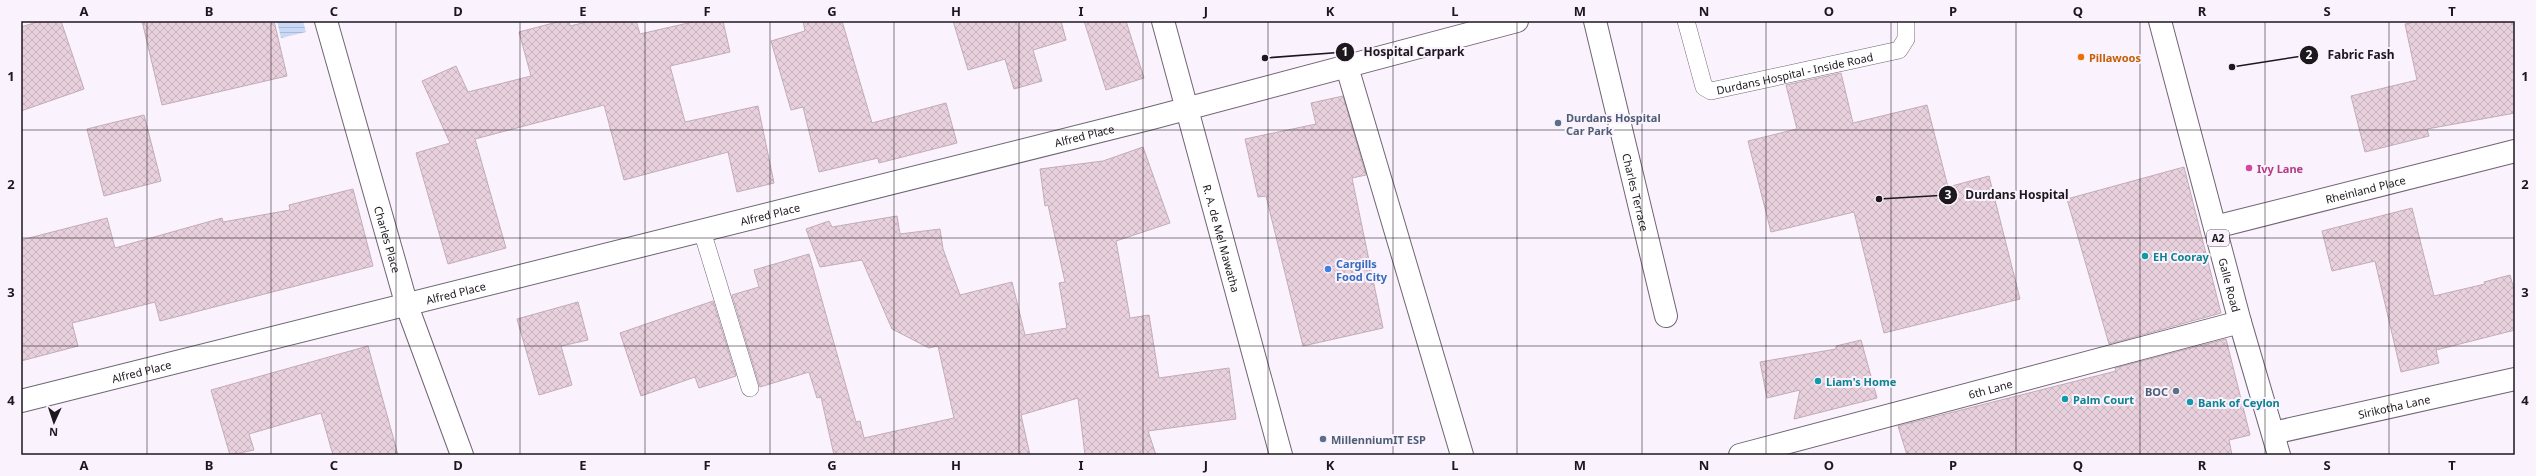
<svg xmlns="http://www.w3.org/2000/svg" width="2536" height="476" font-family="'Noto Sans',sans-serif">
<defs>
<pattern id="water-rules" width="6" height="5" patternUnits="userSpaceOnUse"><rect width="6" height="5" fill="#c9d8f7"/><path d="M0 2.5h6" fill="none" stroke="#acb9d3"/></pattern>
<pattern id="building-cross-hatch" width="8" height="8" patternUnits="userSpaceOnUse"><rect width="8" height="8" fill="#e8d1dd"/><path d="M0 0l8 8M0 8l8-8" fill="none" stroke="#c7b3bd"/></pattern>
</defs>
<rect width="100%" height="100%" fill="#faf2fd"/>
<polygon fill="url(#water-rules)" points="277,21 303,21 306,32 281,38"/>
<g fill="url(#building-cross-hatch)" stroke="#c2acb8">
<polygon points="40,21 61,21 84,89 21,111 21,27"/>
<polygon points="142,21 274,21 287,76 162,105"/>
<polygon points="561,21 569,21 570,26 591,21 636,21 640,34 697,21 723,21 730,52 670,66 685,122 758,106 774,183 737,192 728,152 624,180 604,105 475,139 506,248 448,264 416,153 450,143 422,81 456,66 468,92 531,76 519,32"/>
<polygon points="803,21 842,21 872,123 946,103 957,143 879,163 878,158 819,172 803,107 791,110 771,41 805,31"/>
<polygon points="953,21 1061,21 1066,40 1033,50 1042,81 1014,89 1005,59 968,70"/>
<polygon points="1084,21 1126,21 1144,78 1106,90"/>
<polygon points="2420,21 2515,21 2515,113 2427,129 2429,136 2365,152 2351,96 2417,80 2405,24"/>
<polygon points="1841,73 1853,123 1927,105 1948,187 1989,176 2020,299 1884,333 1854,212 1771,232 1748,141 1797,129 1786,85"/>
<polygon points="1343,96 1366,175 1352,178 1383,328 1303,346 1266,196 1258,197 1245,139 1316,124 1311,103"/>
<polygon points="144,115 161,181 104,196 87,129"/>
<polygon points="1143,147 1170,223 1116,241 1130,318 1149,315 1159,378 1229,368 1236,419 1148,431 1156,455 1085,455 1078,398 1021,415 1030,455 834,455 821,397 817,398 809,372 760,387 732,295 759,287 754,270 809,254 856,422 860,421 864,438 954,418 938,346 929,348 892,329 862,260 820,267 806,229 829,221 832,227 897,216 900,234 940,229 943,249 960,295 1012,282 1025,335 1067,328 1059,283 1065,282 1048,205 1045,206 1040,169 1103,161"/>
<polygon points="2184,167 2221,313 2109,344 2067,199"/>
<polygon points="353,189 373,266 160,321 155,302 72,323 78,346 21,361 21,240 107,218 115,248 222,218 223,222 290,210 289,205"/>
<polygon points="2412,208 2434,296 2485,284 2484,282 2510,275 2515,293 2515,330 2436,350 2439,363 2401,372 2375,261 2332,271 2322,231"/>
<polygon points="713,301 736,376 699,388 695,377 641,396 620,333"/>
<polygon points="578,302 588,340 561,346 572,385 539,395 517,319"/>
<polygon points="2226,339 2250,435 2229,440 2232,455 1907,455 1898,426 2116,371 2115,368"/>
<polygon points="1861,340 1877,398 1794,419 1800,390 1767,398 1760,362 1836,349 1836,346"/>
<polygon points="368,346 398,455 333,455 321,413 249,434 254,450 230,455 211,390"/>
</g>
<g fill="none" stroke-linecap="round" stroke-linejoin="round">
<defs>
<g id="lane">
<path id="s1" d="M1686 21 1704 87 1711 91 1899 50 1906 39V21"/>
<polyline points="702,231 750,388"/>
</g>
<g id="street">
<path id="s2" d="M1595 21 1666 316"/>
<polyline points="1347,67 1462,455"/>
<path id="s3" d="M2215 227 2515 151"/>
<path id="s4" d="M2273 433 2515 379"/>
<path id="s5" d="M1740 455 2240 322"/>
</g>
<g id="secondary">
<path id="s6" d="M326 21 407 306 462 455"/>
<path id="s7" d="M21 401 1148 119 1517 21"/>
</g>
<g id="highway">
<path id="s8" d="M1163 21 1281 455"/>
<path id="s9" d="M2160 21 2240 322 2279 455"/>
</g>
</defs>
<use href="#lane" stroke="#716475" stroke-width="18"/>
<use href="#street" stroke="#716475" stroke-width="24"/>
<use href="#secondary" stroke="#716475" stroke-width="24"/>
<use href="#highway" stroke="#716475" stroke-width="24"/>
<use href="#lane" stroke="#fff" stroke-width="17"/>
<use href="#street" stroke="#fff" stroke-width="22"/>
<use href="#secondary" stroke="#fff" stroke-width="22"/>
<use href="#highway" stroke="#fff" stroke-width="22"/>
</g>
<path fill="none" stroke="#1d181e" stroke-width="1" stroke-opacity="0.55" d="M147 21V455M271 21V455M396 21V455M520 21V455M645 21V455M770 21V455M894 21V455M1019 21V455M1143 21V455M1268 21V455M1393 21V455M1517 21V455M1642 21V455M1766 21V455M1891 21V455M2016 21V455M2140 21V455M2265 21V455M2389 21V455M21 130H2515M21 238H2515M21 346H2515"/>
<circle fill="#e8710a" stroke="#faf2fd" stroke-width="1.5" cx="2081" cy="57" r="4"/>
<g fill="#5c6f8a" stroke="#faf2fd" stroke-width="1.5">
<circle cx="1558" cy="123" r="4"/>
<circle cx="2176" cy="391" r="4"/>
<circle cx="1323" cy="439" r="4"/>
</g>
<circle fill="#d1479c" stroke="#faf2fd" stroke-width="1.5" cx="2249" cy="168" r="4"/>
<g fill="#0f9aa8" stroke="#faf2fd" stroke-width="1.5">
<circle cx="2145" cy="256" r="4"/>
<circle cx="1818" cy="381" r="4"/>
<circle cx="2065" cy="399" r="4"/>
<circle cx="2190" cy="402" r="4"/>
</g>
<circle fill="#3f7fe0" stroke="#faf2fd" stroke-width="1.5" cx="1328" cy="269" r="4"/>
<g text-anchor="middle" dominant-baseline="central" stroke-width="4" stroke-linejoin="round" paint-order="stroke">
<rect fill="#faf2fd" stroke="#5f5961" stroke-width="1" x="2207" y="230" width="22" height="16" rx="3"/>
<g font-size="10" font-weight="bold" fill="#1d181e">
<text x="2218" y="238">A2</text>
</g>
<g font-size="11" font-weight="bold" fill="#c56008" stroke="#faf2fd" text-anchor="start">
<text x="2089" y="57">Pillawoos</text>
</g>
<g font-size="11" fill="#1d181e" stroke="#faf2fd">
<text stroke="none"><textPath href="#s1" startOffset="162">Durdans Hospital - Inside Road</textPath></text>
<text stroke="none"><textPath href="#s7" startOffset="1096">Alfred Place</textPath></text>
<text stroke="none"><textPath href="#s3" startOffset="155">Rheinland Place</textPath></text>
<text stroke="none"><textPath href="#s2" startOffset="176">Charles Terrace</textPath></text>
<text stroke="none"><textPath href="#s7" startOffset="772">Alfred Place</textPath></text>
<text stroke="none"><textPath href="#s8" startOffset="225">R. A. de Mel Mawatha</textPath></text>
<text stroke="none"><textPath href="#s6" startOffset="227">Charles Place</textPath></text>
<text stroke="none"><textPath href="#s9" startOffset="273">Galle Road</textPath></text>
<text stroke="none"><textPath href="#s7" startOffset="448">Alfred Place</textPath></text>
<text stroke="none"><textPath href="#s7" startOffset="124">Alfred Place</textPath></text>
<text stroke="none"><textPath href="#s5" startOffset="259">6th Lane</textPath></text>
<text stroke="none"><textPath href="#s4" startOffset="124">Sirikotha Lane</textPath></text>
</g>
<g font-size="11" font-weight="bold" fill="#4e5e75" stroke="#faf2fd" text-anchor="start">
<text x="1566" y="117">Durdans Hospital<tspan x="1566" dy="13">Car Park</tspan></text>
<text x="2168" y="391" text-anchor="end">BOC</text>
<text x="1331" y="439">MillenniumIT ESP</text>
</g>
<g font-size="11" font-weight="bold" fill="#b23c85" stroke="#faf2fd" text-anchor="start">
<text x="2257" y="168">Ivy Lane</text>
</g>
<g font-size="11" font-weight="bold" fill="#0d838f" stroke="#faf2fd" text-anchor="start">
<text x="2153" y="256">EH Cooray</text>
<text x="1826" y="381">Liam's Home</text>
<text x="2073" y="399">Palm Court</text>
<text x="2198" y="402">Bank of Ceylon</text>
</g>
<g font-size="11" font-weight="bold" fill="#366cbe" stroke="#faf2fd" text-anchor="start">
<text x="1336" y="263">Cargills<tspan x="1336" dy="13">Food City</tspan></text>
</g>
</g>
<path fill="none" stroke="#1d181e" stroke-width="1.5" d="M1265 58L1345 52M2232 67L2309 55M1879 199L1948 195"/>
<g fill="#1d181e" stroke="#faf2fd" stroke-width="1.5">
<circle cx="1265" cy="58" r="4"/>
<circle cx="2232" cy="67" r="4"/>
<circle cx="1879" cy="199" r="4"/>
<circle cx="1345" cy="52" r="10"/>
<circle cx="2309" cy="55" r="10"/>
<circle cx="1948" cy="195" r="10"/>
</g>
<g font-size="12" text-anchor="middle" font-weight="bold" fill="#fff">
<text x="1345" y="56">1</text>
<text x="2309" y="59">2</text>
<text x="1948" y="199">3</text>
</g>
<g font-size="12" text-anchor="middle" font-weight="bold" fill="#1d181e" stroke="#faf2fd" stroke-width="4" stroke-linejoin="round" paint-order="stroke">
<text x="1414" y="56">Hospital Carpark</text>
<text x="2361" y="59">Fabric Fash</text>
<text x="2017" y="199">Durdans Hospital</text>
</g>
<rect width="2536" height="476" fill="none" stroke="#faf2fd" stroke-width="44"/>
<g transform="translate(54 422) rotate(183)" stroke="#faf2fd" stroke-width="3" paint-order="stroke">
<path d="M0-3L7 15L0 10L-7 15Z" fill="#1d181e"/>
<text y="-6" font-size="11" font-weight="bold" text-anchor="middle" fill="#1d181e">N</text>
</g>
<rect x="22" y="22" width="2492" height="432" fill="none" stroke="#1d181e" stroke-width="1.5"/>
<g font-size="13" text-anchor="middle" font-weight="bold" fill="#1d181e">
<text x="84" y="16">A</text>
<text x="209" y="16">B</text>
<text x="334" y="16">C</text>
<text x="458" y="16">D</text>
<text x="583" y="16">E</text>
<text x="707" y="16">F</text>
<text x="832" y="16">G</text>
<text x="956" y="16">H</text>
<text x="1081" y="16">I</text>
<text x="1206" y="16">J</text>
<text x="1330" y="16">K</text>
<text x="1455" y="16">L</text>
<text x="1580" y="16">M</text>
<text x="1704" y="16">N</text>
<text x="1829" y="16">O</text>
<text x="1953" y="16">P</text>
<text x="2078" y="16">Q</text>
<text x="2202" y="16">R</text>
<text x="2327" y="16">S</text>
<text x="2452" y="16">T</text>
<text x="11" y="81">1</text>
<text x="2525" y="81">1</text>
<text x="11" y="189">2</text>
<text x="2525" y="189">2</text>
<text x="11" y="297">3</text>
<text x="2525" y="297">3</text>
<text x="11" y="405">4</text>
<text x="2525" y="405">4</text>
<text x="84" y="470">A</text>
<text x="209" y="470">B</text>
<text x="334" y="470">C</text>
<text x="458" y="470">D</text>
<text x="583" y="470">E</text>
<text x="707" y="470">F</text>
<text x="832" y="470">G</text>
<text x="956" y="470">H</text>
<text x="1081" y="470">I</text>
<text x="1206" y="470">J</text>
<text x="1330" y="470">K</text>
<text x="1455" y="470">L</text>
<text x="1580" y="470">M</text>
<text x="1704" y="470">N</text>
<text x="1829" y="470">O</text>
<text x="1953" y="470">P</text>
<text x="2078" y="470">Q</text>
<text x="2202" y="470">R</text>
<text x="2327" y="470">S</text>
<text x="2452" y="470">T</text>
</g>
</svg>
